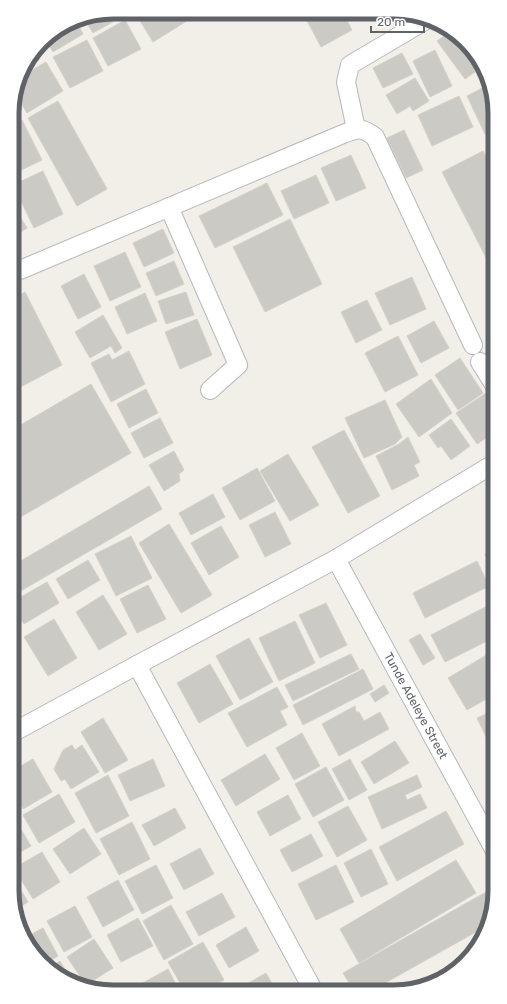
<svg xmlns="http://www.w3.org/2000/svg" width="507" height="1004" font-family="Rubik,sans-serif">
<rect width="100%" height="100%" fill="#f1efe8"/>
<g fill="#cccac5" stroke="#d6d1c6">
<polygon points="113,12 123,12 125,15 93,33 84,18"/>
<polygon points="139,12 185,12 190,19 153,42 136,14"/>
<polygon points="303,13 343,13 352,30 321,47"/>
<polygon points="75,19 83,34 53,52 45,39"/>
<polygon points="125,20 141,49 108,66 93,38"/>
<polygon points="450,32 459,36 481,68 465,79 437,41"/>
<polygon points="87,40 103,71 70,88 53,57"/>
<polygon points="435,50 452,86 430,97 413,61"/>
<polygon points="35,52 39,60 22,69 22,68"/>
<polygon points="402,53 413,74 383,88 373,68"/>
<polygon points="46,62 63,91 27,113 15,93 20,77"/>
<polygon points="415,78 429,101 413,111 410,106 397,114 386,95"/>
<polygon points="490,84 495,113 495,129 485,134 467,96"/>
<polygon points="459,96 473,127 432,146 418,115"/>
<polygon points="13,99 21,115 13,119"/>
<polygon points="58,101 107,189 77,206 28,118"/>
<polygon points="22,120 42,160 13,174 13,124"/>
<polygon points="404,130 423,170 406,178 387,138"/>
<polygon points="495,138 495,157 487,142"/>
<polygon points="483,151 495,173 495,275 442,172"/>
<polygon points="351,155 366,188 336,201 321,168"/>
<polygon points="43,171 63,214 34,228 13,185"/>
<polygon points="316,175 329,203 294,219 281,191"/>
<polygon points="267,183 283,215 215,248 199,216"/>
<polygon points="13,205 27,228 13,237"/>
<polygon points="290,219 322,284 265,312 233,247"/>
<polygon points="163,229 174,253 144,267 133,243"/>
<polygon points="125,252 141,287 110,301 94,266"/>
<polygon points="174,261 184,284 156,296 146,273"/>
<polygon points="84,274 101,307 78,319 61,286"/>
<polygon points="412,277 426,309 390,325 375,293"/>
<polygon points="25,292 62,365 13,391 13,299"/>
<polygon points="186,292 194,315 166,324 158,301"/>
<polygon points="145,293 157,321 127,334 115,307"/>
<polygon points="367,300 382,330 356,343 341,312"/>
<polygon points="103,315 122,348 115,353 111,346 90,358 75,332"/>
<polygon points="197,319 212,355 180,369 165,332"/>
<polygon points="434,321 449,348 421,363 407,336"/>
<polygon points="398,336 418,375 385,392 365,353"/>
<polygon points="129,351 145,384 111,402 91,363 109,354 112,360"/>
<polygon points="460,358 483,393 458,410 435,375"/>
<polygon points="431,379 452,413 419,437 396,404"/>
<polygon points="91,384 131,453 12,522 12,430"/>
<polygon points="146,389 158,413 129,428 117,404"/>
<polygon points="486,393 495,405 495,432 477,444 456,413"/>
<polygon points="385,400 402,437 395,444 364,458 345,418"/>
<polygon points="160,418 173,443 144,458 131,433"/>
<polygon points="451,419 470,446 451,460 441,446 438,448 429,435"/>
<polygon points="344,430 380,496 348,513 312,447"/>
<polygon points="408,437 420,462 414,465 419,476 392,490 376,456 399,444"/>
<polygon points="174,451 184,470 179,474 180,481 164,491 149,465"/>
<polygon points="288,454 319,505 290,521 260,471"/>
<polygon points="257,468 275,501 240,520 222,488"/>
<polygon points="149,486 162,509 12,596 12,566"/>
<polygon points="213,494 225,517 191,535 179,513"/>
<polygon points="275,512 291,544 265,557 249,525"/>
<polygon points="169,524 212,595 181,613 139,543"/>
<polygon points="221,526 239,557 209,575 191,543"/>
<polygon points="131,536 152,578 116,596 95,554"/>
<polygon points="495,549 495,573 485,554"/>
<polygon points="88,560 100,580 68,599 56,579"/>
<polygon points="477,561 489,586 425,618 413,593"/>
<polygon points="47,582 59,603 24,624 12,605 12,602"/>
<polygon points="148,585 166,619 137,633 120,599"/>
<polygon points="103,595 127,634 99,650 76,612"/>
<polygon points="495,602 495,637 445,662 431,635"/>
<polygon points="326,603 347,645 320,658 299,615"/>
<polygon points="54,619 77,658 48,676 24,637"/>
<polygon points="295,621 315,663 279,681 259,638"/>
<polygon points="12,632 19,644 12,649"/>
<polygon points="420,634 435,658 423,665 409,640"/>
<polygon points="249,638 273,682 240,700 216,656"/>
<polygon points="495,650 495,694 467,710 448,678"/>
<polygon points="351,654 359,669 293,701 285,685"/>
<polygon points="210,664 233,704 199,723 177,683"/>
<polygon points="363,669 373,689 303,725 293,705"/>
<polygon points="384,685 389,693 375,702 370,694"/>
<polygon points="277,687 288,707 280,711 287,725 247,747 228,713"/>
<polygon points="355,706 356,712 359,712 364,721 380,712 389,729 339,756 322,724"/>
<polygon points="495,710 495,743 490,745 477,718"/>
<polygon points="103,718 128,760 105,773 81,732"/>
<polygon points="302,733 320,766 294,780 276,748"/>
<polygon points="395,741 409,763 374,784 361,762"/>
<polygon points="72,745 75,750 82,745 99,772 71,789 65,779 61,781 54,769 63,750"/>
<polygon points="265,754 280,779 236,806 221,780"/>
<polygon points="33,759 52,792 23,809 12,791 12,771"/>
<polygon points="153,759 165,786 130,801 118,775"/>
<polygon points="350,759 367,790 349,800 332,769"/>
<polygon points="326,767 344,800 313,817 295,784"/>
<polygon points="108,775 129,816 96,833 75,793"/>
<polygon points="417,775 422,787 405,795 407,800 420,794 427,808 382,829 368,797"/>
<polygon points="59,794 75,822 39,843 23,815"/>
<polygon points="288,795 301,819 270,836 257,812"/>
<polygon points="348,806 367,840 337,857 318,822"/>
<polygon points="175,808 186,828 154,846 142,825"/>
<polygon points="446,811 464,844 397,881 379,847"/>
<polygon points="15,819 31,846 12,857 12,821"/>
<polygon points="132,822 150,859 119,875 100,839"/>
<polygon points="84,828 101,854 70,874 53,849"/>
<polygon points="311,834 323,856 292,872 280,850"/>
<polygon points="200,848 214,874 184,890 170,864"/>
<polygon points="371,849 388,884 361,897 344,863"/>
<polygon points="42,852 60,882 33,899 14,868"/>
<polygon points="456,860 476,893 359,963 340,929"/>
<polygon points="156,865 173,898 142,914 125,881"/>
<polygon points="336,865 354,902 316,920 298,884"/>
<polygon points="12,875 28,902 15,909 12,891"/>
<polygon points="118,880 134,910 103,927 87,897"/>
<polygon points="493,888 495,898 483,928 378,987 352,988 343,973"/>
<polygon points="222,893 235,917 199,936 186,912"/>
<polygon points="171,905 193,944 164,960 143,921"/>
<polygon points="75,906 92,937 64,952 47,921"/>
<polygon points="138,918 153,946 121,962 107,935"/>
<polygon points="246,927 259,951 229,968 216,945"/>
<polygon points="43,928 58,956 45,964 26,937"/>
<polygon points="94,939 113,968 86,985 67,957"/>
<polygon points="203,942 224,980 205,990 184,990 168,962"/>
<polygon points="471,955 426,987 417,987"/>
<polygon points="60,961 70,978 49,968"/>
<polygon points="168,969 179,990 133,991 132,989"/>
<polygon points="266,973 275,989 238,989"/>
</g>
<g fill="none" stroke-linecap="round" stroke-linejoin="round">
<defs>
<g id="minor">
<polyline points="356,129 346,82 350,65 426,20"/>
<polyline points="169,207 238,365 210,390"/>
<path d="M20 270 343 134C358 128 362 127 375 137L473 345"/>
<polyline points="480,362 495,386"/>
<path id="s1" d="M336 559 495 851"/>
<polyline points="137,665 312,988"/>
<polyline points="12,733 137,665 336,559 495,463"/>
</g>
</defs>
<use href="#minor" stroke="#b5b8bc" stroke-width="20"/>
<use href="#minor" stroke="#fff" stroke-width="18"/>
</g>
<g text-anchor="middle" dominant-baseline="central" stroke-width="3.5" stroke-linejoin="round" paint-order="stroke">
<g font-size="12" fill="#5f6368" stroke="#fff">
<text stroke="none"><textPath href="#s1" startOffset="167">Tunde Adeleye Street</textPath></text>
</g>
</g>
<path d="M0 0H507V1004H0ZM113 19H394A94 94 0 0 1 488 113V891A94 94 0 0 1 394 985H113A94 94 0 0 1 19 891V113A94 94 0 0 1 113 19Z" fill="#fff" fill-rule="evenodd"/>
<path fill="none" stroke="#5f6368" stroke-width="5" d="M113 19H394A94 94 0 0 1 488 113V891A94 94 0 0 1 394 985H113A94 94 0 0 1 19 891V113A94 94 0 0 1 113 19Z"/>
<path d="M371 26v6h53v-6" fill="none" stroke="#5f6368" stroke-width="2"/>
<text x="377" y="26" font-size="12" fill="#5f6368" stroke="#ffffff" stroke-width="3" paint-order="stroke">20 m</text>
</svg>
